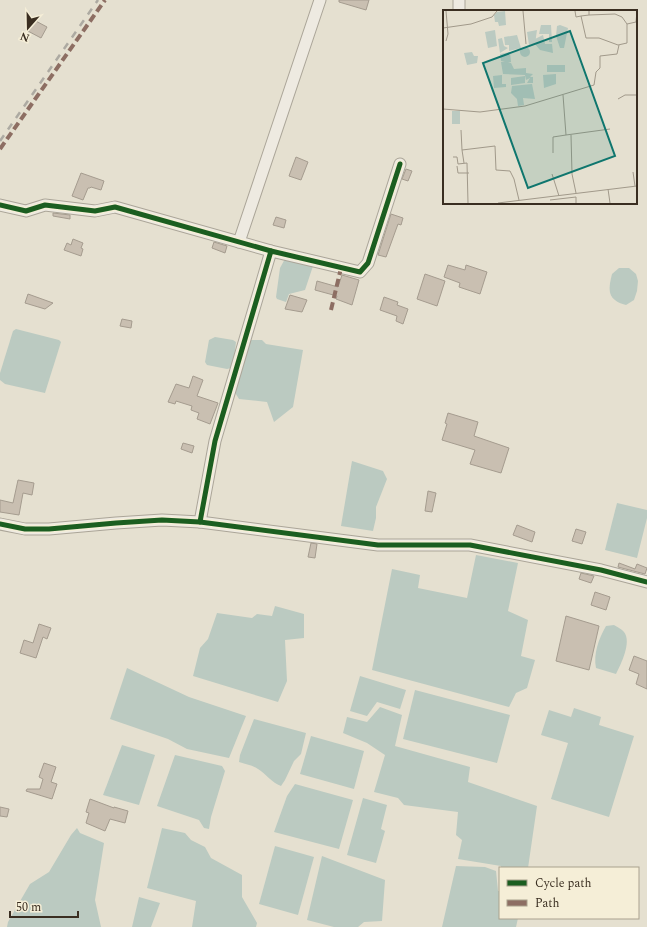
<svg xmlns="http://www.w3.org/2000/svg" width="647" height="927" font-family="Spectral,serif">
<rect width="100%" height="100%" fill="#e5e0d0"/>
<g fill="#bbcac1">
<polygon points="286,257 313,266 305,290 289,294 286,302 277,299 276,297 280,268"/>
<path d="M619 268H629L636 274 638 281 637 291 634 300 626 305C607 300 608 290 612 274Z"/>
<polygon points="16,329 59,340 61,342 45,393 5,384 0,380 0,373 13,331"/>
<polygon points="215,337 233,340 236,342 234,360 231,368 227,369 207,365 205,362 209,340"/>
<polygon points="249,340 262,340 266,344 303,350 293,407 274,422 267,402 239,399 234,391"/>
<polygon points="352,461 383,471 387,479 376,507 376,518 373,531 341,526"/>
<polygon points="617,503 647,510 647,518 637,558 605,550"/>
<polygon points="476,555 518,563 508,611 528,620 521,656 535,660 527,688 516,693 509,707 372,670 392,569 420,575 418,588 467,598"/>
<polygon points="275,606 304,614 304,638 285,640 287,681 278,702 193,676 200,648 208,639 217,613 252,618 257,614 272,616"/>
<path d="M614 625C617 627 622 629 624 632 632 642 621 664 616 674L596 668C593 654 599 638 606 626Z"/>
<polygon points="127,668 189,697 246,716 229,758 187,749 168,739 110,719"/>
<polygon points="360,676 406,690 400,709 377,702 367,716 350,711"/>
<polygon points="415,690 510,715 497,763 403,739"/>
<polygon points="380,707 402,715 395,746 470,767 468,782 537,806 528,868 501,868 501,866 458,859 462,840 456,835 458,812 404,805 398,798 374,792 385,755 367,743 343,733 347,717 367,722"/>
<polygon points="574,708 601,717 599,725 634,736 609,817 551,799 568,743 541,735 549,710 571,717"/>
<path d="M254 719 306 733 301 754 294 761 285 780 281 786C272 783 266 774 258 769 252 765 245 764 239 762L240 755Z"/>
<polygon points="311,736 364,751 354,789 300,774"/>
<polygon points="122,745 155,755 139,805 103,795"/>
<polygon points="175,755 222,766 225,771 211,817 209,829 204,828 199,820 157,806"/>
<polygon points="295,784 353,800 339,849 274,832 287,796"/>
<polygon points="363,798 387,805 381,829 385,831 376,863 347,855"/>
<polygon points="77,828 80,833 104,843 95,900 101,927 7,927 8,922 30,884 49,872 71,835"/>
<polygon points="162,828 185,833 191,840 205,847 211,858 242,875 242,897 257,923 256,927 192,927 196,901 147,888"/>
<polygon points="275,846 314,857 298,915 259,904"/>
<polygon points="322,856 385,880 382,921 364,922 358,927 334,927 307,920"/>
<polygon points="456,866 485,867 496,871 498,891 500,891 500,918 518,918 516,927 442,927"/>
<polygon points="139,897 160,903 151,927 132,927"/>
</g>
<g fill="#c9bfb1" stroke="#a59c8f">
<polygon points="339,0 369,0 366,10 339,2"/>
<polygon points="32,19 47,27 41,38 26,30"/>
<polygon points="296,157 308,162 301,180 289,176"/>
<polygon points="406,169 412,171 408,181 402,179"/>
<polygon points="81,173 104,181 101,190 91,187 90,188 88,188 83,200 72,196"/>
<polygon points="53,213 70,215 70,219 53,216"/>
<polygon points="391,214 403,218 401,225 398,224 386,257 378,255"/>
<polygon points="276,217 286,220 284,228 273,225"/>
<polygon points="73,239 83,243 81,248 83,249 81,256 64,250 67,243 71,245"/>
<polygon points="214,242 227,246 225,253 212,248"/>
<polygon points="448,265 465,270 466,265 487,272 480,294 459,287 460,283 444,277"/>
<polygon points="425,274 445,281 437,306 417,299"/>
<polygon points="342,275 359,280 352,305 336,299 337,296 315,290 317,281 338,287"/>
<polygon points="28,294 53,303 45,309 25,303"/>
<polygon points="290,295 307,300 302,312 285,309"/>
<polygon points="384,297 398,302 397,305 408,309 403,324 396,321 397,316 380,310"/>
<polygon points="122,319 132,321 131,328 120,326"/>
<polygon points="193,376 203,380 197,396 218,403 210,424 197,419 199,413 191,410 192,406 176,401 175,404 168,402 176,384 189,388"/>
<polygon points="448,413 478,422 474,436 509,448 501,473 470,464 475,450 442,440 447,424 445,423"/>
<polygon points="183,443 194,446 192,453 181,449"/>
<polygon points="18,480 34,483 32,495 23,493 19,515 0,512 0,500 13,503"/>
<polygon points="428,491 436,493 432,512 425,511"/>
<polygon points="517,525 535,532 532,542 513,535"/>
<polygon points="576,529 586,532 582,544 572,541"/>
<polygon points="311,543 317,544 315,558 308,557"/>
<polygon points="619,563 635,569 637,564 647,568 645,574 618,567"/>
<polygon points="581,573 594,576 591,583 579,579"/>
<polygon points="595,592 610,597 606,610 591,605"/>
<polygon points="566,616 599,626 589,670 556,661"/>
<polygon points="39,624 51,628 47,639 43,637 36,658 20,653 24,640 33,643"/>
<polygon points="634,656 647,661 647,689 636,684 639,674 629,670"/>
<polygon points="44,763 56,767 51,782 57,784 52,799 26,791 27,789 40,789 43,779 39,777"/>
<polygon points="90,799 114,808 114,807 128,811 125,823 110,819 105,831 86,823 89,813 86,812"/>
<polygon points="0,807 9,809 7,817 0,816"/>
</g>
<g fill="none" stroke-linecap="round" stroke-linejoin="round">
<defs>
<g id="minor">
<polyline points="459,11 459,0"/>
<polyline points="0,205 26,211 45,205 95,211 115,207 271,251"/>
<polyline points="239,242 320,0"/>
<polyline points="200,522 215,441 271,251 360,272 368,263 400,164"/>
<polyline points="0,524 25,529 49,529 116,523 162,520 200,522 378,545 470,545 601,570 647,582"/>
</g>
</defs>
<use href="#minor" stroke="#aba598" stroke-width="13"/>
<use href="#minor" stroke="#eeeae1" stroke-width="11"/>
<polyline stroke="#adaaa2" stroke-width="2.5" stroke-dasharray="7 7" stroke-linecap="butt" points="0,141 98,0"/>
<g stroke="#8d6e63" stroke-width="4" stroke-dasharray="8 4" stroke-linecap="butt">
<polyline points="0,149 105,0"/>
<polyline points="331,310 341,268"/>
</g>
<defs>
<g id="cycleway">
<polyline points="0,205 26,211 45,205 95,211 115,207 271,251"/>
<polyline points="200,522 215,441 271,251 360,272 368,263 400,164"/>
<polyline points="0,524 25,529 49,529 116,523 162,520 200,522 378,545 470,545 601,570 647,582"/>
</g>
</defs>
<use href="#cycleway" stroke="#f5eed7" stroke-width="8"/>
<use href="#cycleway" stroke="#1b5e20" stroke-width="5"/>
</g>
<g transform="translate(443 10)">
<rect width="194" height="194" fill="#e5e0d0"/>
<path d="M62 1 63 15 56 16 55 12H52L51 5 54 2ZM98 15H108L109 32H106V24H96ZM117 15 125 18 121 38H117L113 26 114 16ZM52 20 54 36 45 38 42 22ZM94 20 92 34 86 35 84 22ZM74 25 78 38 66 41V35H62L61 27ZM100 25 102 34H109L110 43 97 40 92 34V29ZM59 28 61 36 65 38 57 43 55 29ZM77 42a5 5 0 1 1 10 0a5 5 0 1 1-10 0ZM29 42 31 46H35L34 53 24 55 21 43ZM67 42 68 52 65 53H68L71 59 83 58V63L90 64 87 67H90V73H84L87 68 83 70 82 65 60 64 58 52 62 51H58L57 44ZM104 55H122V62H104ZM113 64V74L101 78 100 65ZM59 65V74H63V77L51 78 50 66ZM82 66V73L68 75V68ZM89 74 92 89 80 88 81 95 75 96 74 89 68 83 69 76ZM9 101H17V114H9Z" fill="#bbcac1"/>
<path fill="none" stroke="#a1998a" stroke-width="1" d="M80 1 83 34M132 1 133 7 138 6 143 28H156L175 35 184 33V14L179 7 172 4 146 5M138 6 146 5V1M184 14 193 12 194 1M0 18 28 14 49 7 54 1M3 31 5 24 3 1M175 89 182 85H194M0 99 37 102 82 96 151 75 153 62 157 58V46L174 44 176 35M18 120 19 140M123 125 167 119M128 125 129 164 133 183M110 143V127L123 125 120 85M10 147H14L15 154 24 153 25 193M21 153 19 140 52 136 53 160 67 161 71 169 76 190M14 156 15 163H26M190 162 192 176M109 164 116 186M165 179 167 193M107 190 133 187V193M55 193 194 176"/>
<path fill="#0f766e" fill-opacity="0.15" stroke="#0f766e" stroke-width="2" d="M127 21 172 146 85 178 40 53Z"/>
<rect width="194" height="194" fill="none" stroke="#3a2e21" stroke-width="2"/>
</g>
<rect x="499" y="867" width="140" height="52" fill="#f5eed7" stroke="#aaa18e"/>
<rect x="507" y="880" width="20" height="6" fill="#1b5e20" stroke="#aaa18e"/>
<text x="535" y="887" font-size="12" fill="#3a2e21">Cycle path</text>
<rect x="507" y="900" width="20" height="6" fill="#8d6e63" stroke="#aaa18e"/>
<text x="535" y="907" font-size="12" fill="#3a2e21">Path</text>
<g transform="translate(28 28) rotate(200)" stroke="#f5eed7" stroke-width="3" paint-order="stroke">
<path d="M0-3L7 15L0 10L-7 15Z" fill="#3a2e21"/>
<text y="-6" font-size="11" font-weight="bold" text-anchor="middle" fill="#3a2e21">N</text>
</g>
<path d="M10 911v6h68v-6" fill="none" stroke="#3a2e21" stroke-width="2"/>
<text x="16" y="911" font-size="12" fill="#3a2e21" stroke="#f5eed7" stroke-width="3" paint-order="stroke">50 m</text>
</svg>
